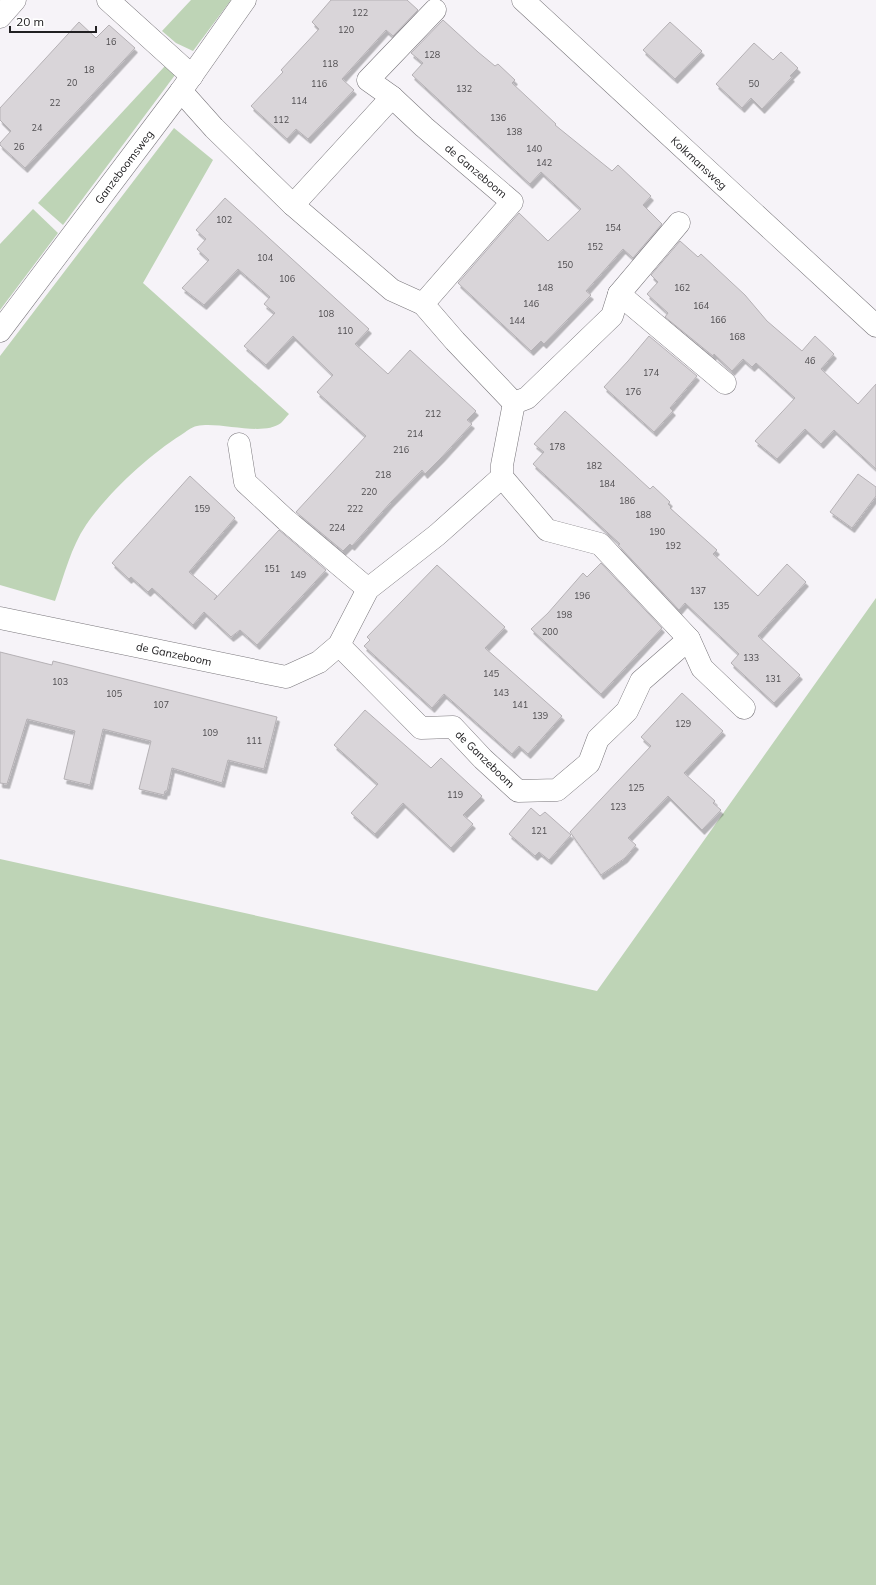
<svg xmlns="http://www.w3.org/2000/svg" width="876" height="1585" font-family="Mulish,sans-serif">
<defs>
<filter id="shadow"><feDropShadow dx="2.5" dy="4.5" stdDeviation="0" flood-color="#0004"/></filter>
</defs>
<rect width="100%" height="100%" fill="#f6f3f8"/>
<g fill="#bed4b6">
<polygon points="191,0 231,0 193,51 176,43 162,31"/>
<polygon points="165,66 175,75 63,225 38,203"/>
<path d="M174 128 213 160 143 283 289 414C286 417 284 420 281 423 262 437 220 421 197 426 191 427 186 432 181 435 149 455 108 493 86 525 71 547 64 576 55 601L0 585V356Z"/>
<polygon points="33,209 58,233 0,310 0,244"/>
<polygon points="876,598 876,1585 0,1585 0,859 597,991"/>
</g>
<g fill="#d9d5d9" stroke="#b5b1b5" filter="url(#shadow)">
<polygon points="331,0 407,0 418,10 393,36 386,30 342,79 354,90 308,139 296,129 287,139 251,106 283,72 281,70 319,29 312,22"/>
<polygon points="443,20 478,52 495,66 498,64 515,80 512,83 556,124 555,125 612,171 618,165 651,196 643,205 662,224 633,258 623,249 586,291 591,295 544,344 541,341 531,351 458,283 519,213 548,241 581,209 541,172 530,184 412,75 423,63 411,53"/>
<polygon points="79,22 96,38 109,25 135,48 25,168 0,145 0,143 11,131 0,120 0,108"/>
<polygon points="670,22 702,51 675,79 643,50"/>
<polygon points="754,43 773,60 781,52 798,68 790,76 792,77 762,109 751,98 742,108 716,84"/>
<polygon points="225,198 369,329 355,344 388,374 410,350 476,411 467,420 472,424 441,458 425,474 422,470 390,503 352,546 350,544 343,551 296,512 366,436 317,392 333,375 293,336 266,365 244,346 275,313 264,304 270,297 238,269 204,305 182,288 209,260 197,249 206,239 196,230"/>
<polygon points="680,241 698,257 701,254 745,295 767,321 802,351 815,336 834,354 821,369 858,404 876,384 876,469 834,430 821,444 805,429 777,459 755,441 795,398 756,363 752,367 743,359 732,371 714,354 713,356 665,317 668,313 647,294 658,282 651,275"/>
<polygon points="649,336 697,376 670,408 673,411 654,432 604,387 628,361"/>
<polygon points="565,411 650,489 653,486 670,502 668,504 671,507 670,508 717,550 713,554 758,596 787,564 806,582 758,636 800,675 774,703 731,663 739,654 685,603 679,610 618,545 620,544 533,464 544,452 534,444"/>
<polygon points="858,474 876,487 876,496 852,528 830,512"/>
<polygon points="190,476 235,518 189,572 217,596 214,600 279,530 326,570 257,645 240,630 231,637 204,612 193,625 152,588 148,592 131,577 129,579 112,563"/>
<polygon points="601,563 662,628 601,694 531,629 548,613 583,573 587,577"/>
<polygon points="437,565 505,627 485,648 562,716 528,754 519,746 512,754 444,694 432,708 364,646 370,640 367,637"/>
<polygon points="0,652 52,665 53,661 277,717 264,769 228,760 222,783 172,768 167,791 165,791 164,795 139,789 151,741 103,729 90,785 64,779 75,731 27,719 7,784 0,783"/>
<polygon points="682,693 723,731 684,773 715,801 713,803 721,810 702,830 668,796 628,838 636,845 625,858 601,875 570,832 651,746 641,737"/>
<polygon points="365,710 431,768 441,758 482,796 463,815 473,824 451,848 403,803 375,834 351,813 378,784 334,745"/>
<polygon points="531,808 540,816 545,812 571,835 549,860 539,852 535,856 509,834"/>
</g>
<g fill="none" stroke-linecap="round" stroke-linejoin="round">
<defs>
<g id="minor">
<polyline points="108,0 192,76"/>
<polyline points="523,0 876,326"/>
<polyline points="0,17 15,0"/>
<polyline points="181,91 214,128 293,205 392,290 423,304"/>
<polyline points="392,97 368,80 435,10"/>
<polyline points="293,205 392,97 424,127 512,202 423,304 455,341 514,403"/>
<polyline points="619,294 725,383"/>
<polyline points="0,331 181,91 245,0"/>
<polyline points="514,403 502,465 502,477 547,530 600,544 689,639 702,668 744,708"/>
<polyline points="514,403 527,398 612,316 619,294 679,223"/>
<polyline points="239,444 245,482 286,520 368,589"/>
<polyline points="0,618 286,677 319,662 339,645 368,589 437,535 502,477"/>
<polyline points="339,645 421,728 453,727 483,759 518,791 557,790 589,763 598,739 627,711 641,681 689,639"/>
</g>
</defs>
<use href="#minor" stroke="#7a777c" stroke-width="23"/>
<use href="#minor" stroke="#fff" stroke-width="22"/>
</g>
<g text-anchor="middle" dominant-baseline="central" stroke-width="4" stroke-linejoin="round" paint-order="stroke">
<g font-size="9" fill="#4f4d50">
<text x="360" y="12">122</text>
<text x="346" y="29">120</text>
<text x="111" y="41">16</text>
<text x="432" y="54">128</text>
<text x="330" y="63">118</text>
<text x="89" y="69">18</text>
<text x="72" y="82">20</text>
<text x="319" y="83">116</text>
<text x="754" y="83">50</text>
<text x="464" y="88">132</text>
<text x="299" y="100">114</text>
<text x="55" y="102">22</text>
<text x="498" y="117">136</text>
<text x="281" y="119">112</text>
<text x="37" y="127">24</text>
<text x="514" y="131">138</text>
<text x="19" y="146">26</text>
<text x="534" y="148">140</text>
<text x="544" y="162">142</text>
<text x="224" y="219">102</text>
<text x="613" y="227">154</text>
<text x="595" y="246">152</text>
<text x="265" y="257">104</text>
<text x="565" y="264">150</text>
<text x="287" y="278">106</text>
<text x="545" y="287">148</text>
<text x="682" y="287">162</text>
<text x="531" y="303">146</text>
<text x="701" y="305">164</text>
<text x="326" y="313">108</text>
<text x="718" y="319">166</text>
<text x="517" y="320">144</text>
<text x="345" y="330">110</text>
<text x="737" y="336">168</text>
<text x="810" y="360">46</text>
<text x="651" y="372">174</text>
<text x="633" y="391">176</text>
<text x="433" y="413">212</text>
<text x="415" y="433">214</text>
<text x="557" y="446">178</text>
<text x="401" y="449">216</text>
<text x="594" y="465">182</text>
<text x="383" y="474">218</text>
<text x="607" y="483">184</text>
<text x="369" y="491">220</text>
<text x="627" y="500">186</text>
<text x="202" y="508">159</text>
<text x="355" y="508">222</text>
<text x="643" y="514">188</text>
<text x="337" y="527">224</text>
<text x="657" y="531">190</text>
<text x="673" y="545">192</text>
<text x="272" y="568">151</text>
<text x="298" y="574">149</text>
<text x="698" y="590">137</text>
<text x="582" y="595">196</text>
<text x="721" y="605">135</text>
<text x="564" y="614">198</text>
<text x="550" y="631">200</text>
<text x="751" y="657">133</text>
<text x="491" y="673">145</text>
<text x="773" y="678">131</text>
<text x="60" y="681">103</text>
<text x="501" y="692">143</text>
<text x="114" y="693">105</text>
<text x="161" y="704">107</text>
<text x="520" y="704">141</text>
<text x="540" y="715">139</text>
<text x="683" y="723">129</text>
<text x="210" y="732">109</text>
<text x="254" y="740">111</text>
<text x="636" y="787">125</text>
<text x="455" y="794">119</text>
<text x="618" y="806">123</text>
<text x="539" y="830">121</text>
</g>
<g font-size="11" fill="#212022" stroke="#fff">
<text transform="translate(699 163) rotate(43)">Kolkmansweg</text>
<text transform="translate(124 167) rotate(-53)">Ganzeboomsweg</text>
<text transform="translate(476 171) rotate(40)">de Ganzeboom</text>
<text transform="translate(174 654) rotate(12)">de Ganzeboom</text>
<text transform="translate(485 759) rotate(44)">de Ganzeboom</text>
</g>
</g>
<path d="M10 26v6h86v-6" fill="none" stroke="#212022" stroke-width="2"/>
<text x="16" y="26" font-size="12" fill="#212022" stroke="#ffffff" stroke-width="3" paint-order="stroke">20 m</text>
</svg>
